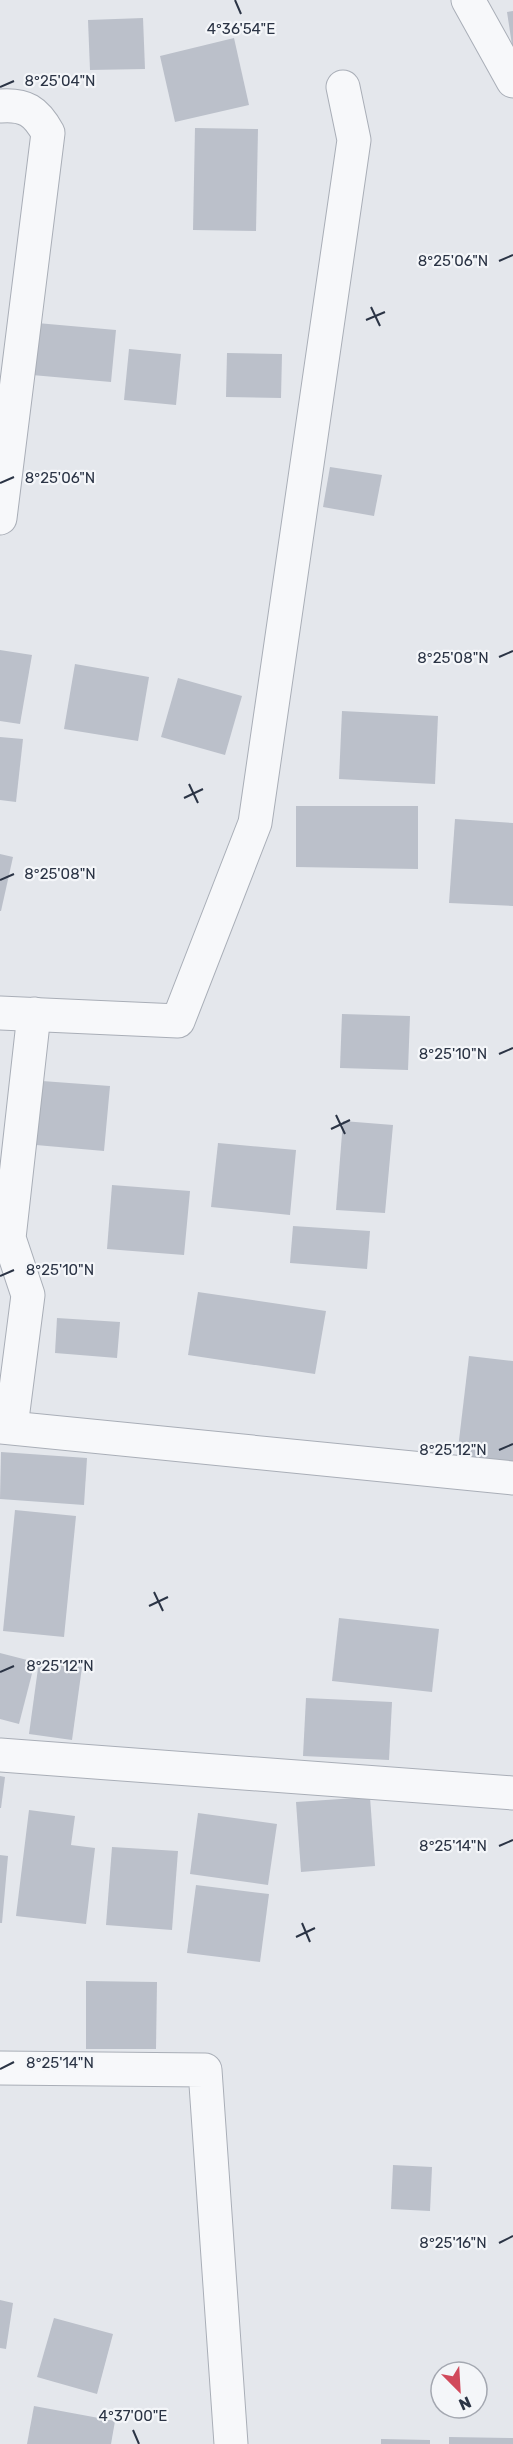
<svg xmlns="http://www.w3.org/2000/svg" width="513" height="2444" font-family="Rubik,sans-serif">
<rect width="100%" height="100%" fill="#e4e7ec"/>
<g fill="#bbc0ca">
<polygon points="513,11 513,45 512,45 507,12"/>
<polygon points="143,18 145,69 90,70 88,20"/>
<polygon points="234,38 249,105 175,122 160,56"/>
<polygon points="195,128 258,129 256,231 193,230"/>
<polygon points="37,323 116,330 111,382 32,375"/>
<polygon points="129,349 181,354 176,405 124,400"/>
<polygon points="227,353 282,354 281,398 226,397"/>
<polygon points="330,467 382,475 374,516 323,507"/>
<polygon points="0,650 32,655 20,724 0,721"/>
<polygon points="75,664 149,677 138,741 64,729"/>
<polygon points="178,678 242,696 225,755 161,737"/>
<polygon points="342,711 438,716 435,784 339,779"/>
<polygon points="0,737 23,739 16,802 0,800"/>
<polygon points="296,806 418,806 418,869 296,867"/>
<polygon points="455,819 513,823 513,906 449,903"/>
<polygon points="0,854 13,857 1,911 0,911"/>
<polygon points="342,1014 410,1016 408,1070 340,1068"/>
<polygon points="42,1081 110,1086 104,1151 36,1145"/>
<polygon points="343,1121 393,1125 385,1213 336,1210"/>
<polygon points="218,1143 296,1150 290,1215 211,1207"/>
<polygon points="112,1185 190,1191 184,1255 107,1249"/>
<polygon points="293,1226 370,1231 367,1269 290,1263"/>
<polygon points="198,1292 326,1311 315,1374 188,1355"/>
<polygon points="57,1318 120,1322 117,1358 55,1353"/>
<polygon points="469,1356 513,1361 513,1464 457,1457"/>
<polygon points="1,1452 87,1458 84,1505 0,1499"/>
<polygon points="15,1510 76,1516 64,1637 3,1631"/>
<polygon points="339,1618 439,1629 432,1692 332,1681"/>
<polygon points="0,1653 35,1662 19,1724 0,1719"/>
<polygon points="39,1661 82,1667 72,1740 29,1734"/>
<polygon points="306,1698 392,1702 389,1760 303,1756"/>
<polygon points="0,1776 5,1777 1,1808 0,1808"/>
<polygon points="370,1797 375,1866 301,1872 296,1802"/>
<polygon points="29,1810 75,1816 71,1845 95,1848 86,1924 16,1916"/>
<polygon points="198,1813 277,1824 268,1885 190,1874"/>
<polygon points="112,1847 178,1851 172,1930 106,1925"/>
<polygon points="0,1855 8,1856 2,1923 0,1923"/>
<polygon points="196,1885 269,1894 260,1962 187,1953"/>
<polygon points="86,1981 157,1982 156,2049 86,2049"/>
<polygon points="393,2165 432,2167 430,2211 391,2209"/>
<polygon points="0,2300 13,2303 6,2349 0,2348"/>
<polygon points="54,2318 113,2334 97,2394 37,2377"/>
<polygon points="34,2406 115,2421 111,2444 27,2444"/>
<polygon points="449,2437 513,2438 513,2444 449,2444"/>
<polygon points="381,2439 430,2440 430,2444 381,2444"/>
</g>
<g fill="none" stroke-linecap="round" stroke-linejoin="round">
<defs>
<g id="minor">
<polyline points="468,0 513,81"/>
<path d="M0 106C25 104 36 111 48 133L0 518"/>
<polyline points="0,1013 178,1021 255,823 354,140 343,87"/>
<polyline points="0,1427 513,1478"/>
<polyline points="11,1427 28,1295 9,1238 34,1014"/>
<polyline points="0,1755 513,1793"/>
<polyline points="0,2068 205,2070 231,2444"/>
</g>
</defs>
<use href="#minor" stroke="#a9aeb7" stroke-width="35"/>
<use href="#minor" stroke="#f7f8fa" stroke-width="33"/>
</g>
<path fill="none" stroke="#2b3445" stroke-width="2" d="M235 0 241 14M0 87 14 81M499 261 513 255M371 307 380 326M366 320 385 312M0 483 14 477M499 657 513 651M189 784 198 803M184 798 203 789M0 880 14 874M499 1054 513 1048M336 1115 345 1134M331 1129 350 1120M0 1276 14 1270M499 1450 513 1444M154 1592 163 1611M149 1606 168 1597M0 1672 14 1666M499 1846 513 1840M302 1923 310 1942M296 1937 315 1928M0 2069 14 2062M499 2243 513 2236M133 2430 139 2444"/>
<g font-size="15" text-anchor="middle" fill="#2b3445" stroke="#f4f6f9" stroke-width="4.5" stroke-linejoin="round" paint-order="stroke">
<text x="241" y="34">4°36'54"E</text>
<text x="60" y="86">8°25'04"N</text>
<text x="453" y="266">8°25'06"N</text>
<text x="60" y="483">8°25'06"N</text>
<text x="453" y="663">8°25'08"N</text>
<text x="60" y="879">8°25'08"N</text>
<text x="453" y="1059">8°25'10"N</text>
<text x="60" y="1275">8°25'10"N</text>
<text x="453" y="1455">8°25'12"N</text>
<text x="60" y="1671">8°25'12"N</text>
<text x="453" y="1851">8°25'14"N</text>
<text x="60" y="2068">8°25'14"N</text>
<text x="453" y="2248">8°25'16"N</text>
<text x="133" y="2421">4°37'00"E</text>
</g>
<g transform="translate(459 2390) rotate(156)"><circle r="28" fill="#f4f6f9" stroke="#a4a8b1" stroke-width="1.5"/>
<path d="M0-4.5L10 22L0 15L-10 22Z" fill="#d1495b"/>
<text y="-9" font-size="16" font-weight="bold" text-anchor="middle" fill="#2b3445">N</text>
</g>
</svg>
